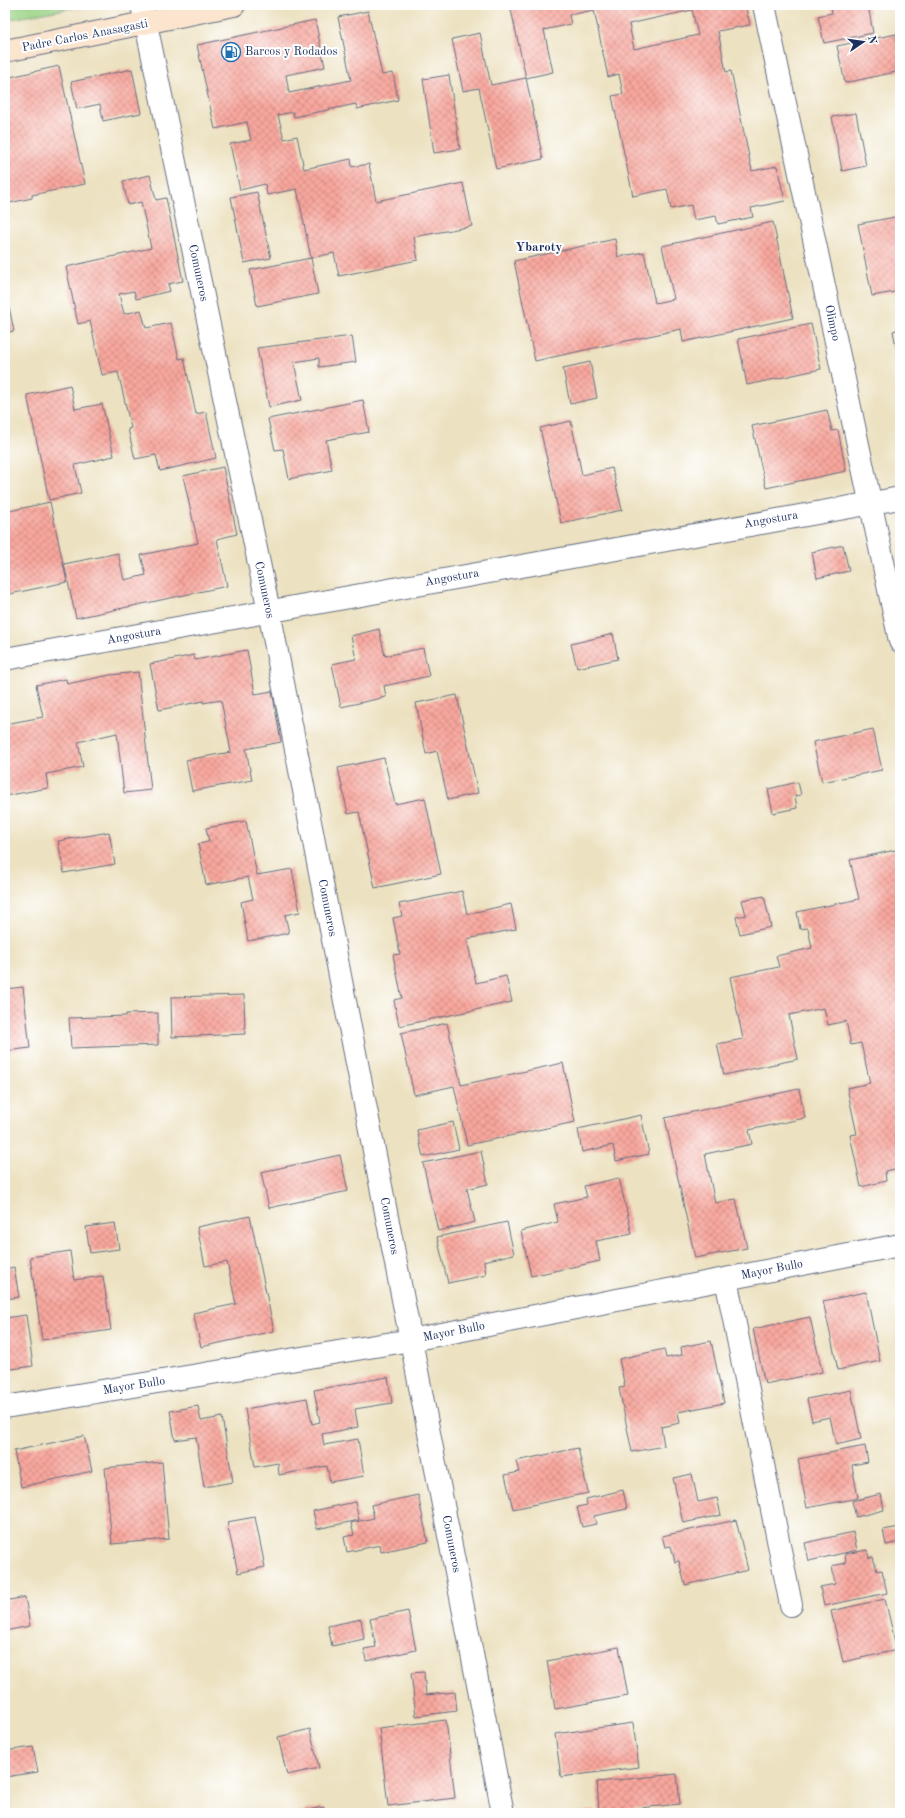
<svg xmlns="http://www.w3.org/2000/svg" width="905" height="1818" font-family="'Old Standard TT',serif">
<defs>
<pattern id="building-cross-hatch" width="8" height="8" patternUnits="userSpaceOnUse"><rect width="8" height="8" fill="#f9a79d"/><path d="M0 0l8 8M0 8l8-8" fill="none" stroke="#c98883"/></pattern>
</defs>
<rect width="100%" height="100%" fill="#fff"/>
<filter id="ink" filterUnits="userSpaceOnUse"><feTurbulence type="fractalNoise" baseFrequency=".025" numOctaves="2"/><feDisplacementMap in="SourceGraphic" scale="8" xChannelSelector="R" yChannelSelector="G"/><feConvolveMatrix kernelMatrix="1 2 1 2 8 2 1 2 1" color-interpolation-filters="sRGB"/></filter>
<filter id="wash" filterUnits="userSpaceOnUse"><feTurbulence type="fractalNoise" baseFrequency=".012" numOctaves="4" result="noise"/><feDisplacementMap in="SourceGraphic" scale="16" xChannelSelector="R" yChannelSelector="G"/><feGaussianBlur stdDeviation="0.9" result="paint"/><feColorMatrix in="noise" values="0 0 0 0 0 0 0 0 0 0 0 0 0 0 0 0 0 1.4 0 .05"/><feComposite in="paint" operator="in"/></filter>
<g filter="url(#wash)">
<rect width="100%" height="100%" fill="#ece1c0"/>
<polygon fill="#9dd486" stroke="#5c8272" points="5,5 88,5 5,20"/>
<g id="blocks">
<g fill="url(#building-cross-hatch)" fill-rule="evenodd">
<path d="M510 5H745L750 25 718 31 726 72 731 71 752 171 777 166 785 201 751 208 753 217 718 224 716 216 694 220 691 205 671 209 667 189 633 196 612 96 623 94 619 74 608 77 594 10 569 15 571 24 544 30 553 72 526 78ZM692 10 698 35 634 49 629 24Z"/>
<polygon points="831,5 868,5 873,33 824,43 818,16 832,13"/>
<polygon points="368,11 382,75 393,73 398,100 357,109 356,104 294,117 293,112 278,115 284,139 297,136 304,169 351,159 352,167 369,164 376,201 463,183 472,226 414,237 418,260 339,276 334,253 311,258 297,189 267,195 265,184 240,190 230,144 251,140 247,122 215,129 197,45 315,20 325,67 286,75 289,93 351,80 338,17"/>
<polygon points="480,33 491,85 526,78 543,159 496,169 479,88 463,91 452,39"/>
<polygon points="896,34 900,54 900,71 845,83 837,46"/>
<polygon points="59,66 85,184 32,195 32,198 5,204 6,78"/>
<polygon points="132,69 141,113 103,121 100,104 77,109 71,82"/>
<polygon points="449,75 460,149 434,153 423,79"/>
<polygon points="856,113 866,166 842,171 832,117"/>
<polygon points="150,175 156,200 166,198 183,281 168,284 170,291 136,299 134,291 119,294 124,314 141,310 146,328 171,323 179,359 184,358 196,414 206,412 216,458 160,471 156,455 135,459 128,429 131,428 118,372 102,375 90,321 78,324 66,267 151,248 141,202 128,205 123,181"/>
<polygon points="257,192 271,258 244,263 231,197"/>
<polygon points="900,216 900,291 872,296 858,224"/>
<polygon points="773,222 793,318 683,342 681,329 535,361 514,261 615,239 618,257 644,252 655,303 674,299 662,246"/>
<polygon points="311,258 318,294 257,306 250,270"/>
<polygon points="9,307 14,331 5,333 5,308"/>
<polygon points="811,324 821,369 747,385 738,339"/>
<polygon points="900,329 900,362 899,362 893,331"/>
<polygon points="352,336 356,362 319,367 319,358 294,362 302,400 269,407 257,348"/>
<polygon points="590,362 597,398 570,404 563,368"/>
<polygon points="70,385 75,409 102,404 114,456 75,465 81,493 49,500 27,395"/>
<polygon points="363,400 369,432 326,440 332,470 289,479 283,449 275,450 268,419"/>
<polygon points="827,410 832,431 838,430 846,471 766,488 752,426"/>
<polygon points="571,421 582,475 612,468 622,510 561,523 540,428"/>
<polygon points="223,467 237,534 217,539 227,586 76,618 64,564 118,553 124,580 146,575 141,555 198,543 183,476"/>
<polygon points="50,502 67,582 5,595 5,512"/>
<polygon points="843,545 849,571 817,578 812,552"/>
<polygon points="379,629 385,656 423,648 429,676 384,686 386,697 341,707 332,664 356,659 351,636"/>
<polygon points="613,634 618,659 577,668 571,644"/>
<polygon points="247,650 255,694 272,691 281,742 246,749 252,780 192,791 186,760 231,752 221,700 203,703 203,701 159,710 150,664 194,655 195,660"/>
<polygon points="138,672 151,790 124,793 117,733 78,742 83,767 46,774 48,788 5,796 5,724 43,717 36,685 66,679 67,684 110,675"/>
<polygon points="457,695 478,793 448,800 437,751 426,754 416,703"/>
<polygon points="873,729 882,770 822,782 813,742"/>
<polygon points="384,758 395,804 425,798 441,874 375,888 359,812 348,814 338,768"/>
<polygon points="798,782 801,795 795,796 797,808 773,813 768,789"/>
<polygon points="246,821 257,875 292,869 300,912 285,915 289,933 248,941 241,902 253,899 248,877 206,885 198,844 209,842 206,828"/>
<polygon points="109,832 115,864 64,873 58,841"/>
<polygon points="900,849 900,1168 885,1171 886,1181 861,1187 850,1135 857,1134 847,1088 870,1083 861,1043 851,1045 846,1021 828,1025 824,1008 789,1015 798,1059 724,1075 717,1044 743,1039 730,977 779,967 776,956 812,948 808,928 800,929 797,912 859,899 850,860"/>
<polygon points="462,891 467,914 511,904 516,929 467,939 476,983 506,976 512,1002 399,1026 394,1000 402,998 393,955 400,954 393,918 402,916 399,904"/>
<polygon points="764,896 771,927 740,934 736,917 746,915 742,900"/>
<polygon points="23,987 30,1048 6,1051 5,989"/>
<polygon points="244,995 245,1034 172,1037 171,997"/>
<polygon points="158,1013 158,1045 71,1048 69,1018 126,1016 126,1014"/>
<polygon points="447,1023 461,1085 563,1063 575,1122 467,1145 454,1086 414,1095 401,1033"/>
<polygon points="799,1089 805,1118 749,1130 752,1144 705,1154 715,1203 736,1199 747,1248 695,1258 665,1118"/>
<polygon points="641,1115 649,1154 616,1161 613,1145 582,1152 578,1129"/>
<polygon points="453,1122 459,1149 423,1157 417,1130"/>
<polygon points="481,1151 488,1184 467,1189 475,1222 438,1231 423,1163"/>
<polygon points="340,1155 348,1191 269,1208 261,1172"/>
<polygon points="619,1178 632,1234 596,1241 600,1261 531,1276 521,1231 558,1222 554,1204 587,1197 584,1186"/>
<polygon points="250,1216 274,1331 201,1347 193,1313 236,1304 227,1262 205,1266 197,1227"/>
<polygon points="507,1222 514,1254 484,1261 486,1275 448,1283 437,1237"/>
<polygon points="115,1223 119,1249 90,1253 86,1227"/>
<polygon points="70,1251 74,1280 103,1276 111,1330 42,1340 30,1257"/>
<polygon points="14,1267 19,1297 5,1299 5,1269"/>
<polygon points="866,1292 880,1361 838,1370 823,1301"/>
<polygon points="26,1315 33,1366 5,1370 5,1318"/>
<polygon points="810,1317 822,1372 765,1384 753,1329"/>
<polygon points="711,1341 724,1403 678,1412 680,1423 661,1427 664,1446 632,1452 619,1388 625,1387 619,1359 664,1349 666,1358 682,1355 681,1347"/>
<polygon points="388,1377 392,1403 355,1409 358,1427 322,1434 324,1445 358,1439 364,1476 330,1482 327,1466 279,1475 278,1463 255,1467 245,1409 307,1398 312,1424 320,1422 314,1390"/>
<polygon points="851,1390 861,1439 836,1445 830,1417 812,1421 807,1399"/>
<polygon points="198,1406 201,1421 222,1417 233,1482 204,1487 196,1437 175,1440 170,1411"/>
<polygon points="84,1436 92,1471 21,1487 14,1451"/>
<polygon points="865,1446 868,1462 852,1465 858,1498 807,1508 798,1459"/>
<polygon points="578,1448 588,1493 513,1509 505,1475 519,1472 516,1461"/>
<polygon points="162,1462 169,1539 112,1544 105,1468"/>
<polygon points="692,1474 698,1502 717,1498 721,1515 683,1523 673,1478"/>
<polygon points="623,1490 627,1509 594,1516 596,1524 582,1527 577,1507 587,1505 586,1499"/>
<polygon points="881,1494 884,1510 856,1517 852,1501"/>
<polygon points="418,1495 428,1542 381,1552 380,1545 347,1552 344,1537 354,1535 351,1523 374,1518 371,1505"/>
<polygon points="355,1502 359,1520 317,1529 313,1511"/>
<polygon points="255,1517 265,1567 238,1573 227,1522"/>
<polygon points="736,1520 748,1570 685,1585 679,1561 675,1562 671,1546 665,1547 662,1536"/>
<polygon points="900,1527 900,1542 886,1545 883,1530"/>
<polygon points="853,1532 857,1550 809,1561 805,1543"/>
<polygon points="867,1550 869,1558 873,1557 877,1571 882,1570 887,1593 824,1606 820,1587 835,1584 832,1566 846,1563 845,1554"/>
<polygon points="25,1597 30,1626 5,1631 5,1601"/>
<polygon points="885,1599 897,1650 843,1662 831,1611"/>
<polygon points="408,1611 416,1650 366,1661 364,1649 376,1647 370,1619"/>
<polygon points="361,1619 364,1639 332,1646 328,1626"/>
<polygon points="619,1647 628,1696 555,1709 547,1661"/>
<polygon points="424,1672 426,1695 455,1692 457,1711 416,1716 411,1673"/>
<polygon points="446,1720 455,1798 388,1806 379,1728"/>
<polygon points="633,1723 639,1767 561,1777 555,1734"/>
<polygon points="310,1729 319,1768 287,1775 278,1737"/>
<polygon points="33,1747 38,1772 5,1777 5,1751"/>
<polygon points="677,1774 680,1804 599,1812 597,1782"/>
<polygon points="324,1807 325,1813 296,1813 296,1812"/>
<polygon points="595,1810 595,1813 581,1813 581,1812"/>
</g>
</g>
</g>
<g filter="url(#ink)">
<use href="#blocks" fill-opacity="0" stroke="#646d80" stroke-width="1"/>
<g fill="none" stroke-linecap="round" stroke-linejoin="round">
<defs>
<g id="street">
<polyline points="142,5 269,611 503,1813"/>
<polyline points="764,5 900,641"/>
<polyline points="5,659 900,498"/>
<polyline points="726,1279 791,1605"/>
<polyline points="5,1407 411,1340 900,1245"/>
</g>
<polyline id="secondary" points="5,51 234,5"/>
</defs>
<use href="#street" stroke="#646d80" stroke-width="24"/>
<use href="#secondary" stroke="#646d80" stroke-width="24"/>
<use href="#street" stroke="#fff" stroke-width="22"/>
<use href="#secondary" stroke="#fbe5cf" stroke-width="22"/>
</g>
</g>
<defs>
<symbol id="fuel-ring" viewBox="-11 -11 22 22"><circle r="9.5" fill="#fff" stroke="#1f6fb2" stroke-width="1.5"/><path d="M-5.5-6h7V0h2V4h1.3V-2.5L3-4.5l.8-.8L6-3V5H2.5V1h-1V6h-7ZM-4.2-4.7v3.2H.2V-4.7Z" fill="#1f6fb2"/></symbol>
</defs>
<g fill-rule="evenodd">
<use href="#fuel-ring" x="220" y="41" width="22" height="22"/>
</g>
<g text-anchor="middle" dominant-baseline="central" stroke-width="4" stroke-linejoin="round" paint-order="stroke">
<g font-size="12" fill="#1b2f5e" stroke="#fff">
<text transform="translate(85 36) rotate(-11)">Padre Carlos Anasagasti</text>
<text transform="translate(198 273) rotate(78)">Comuneros</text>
<text transform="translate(832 323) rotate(78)">Olimpo</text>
<text transform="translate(771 520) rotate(-10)">Angostura</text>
<text transform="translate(452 578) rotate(-10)">Angostura</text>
<text transform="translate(264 590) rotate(78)">Comuneros</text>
<text transform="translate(134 636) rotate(-10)">Angostura</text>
<text transform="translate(327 908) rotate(79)">Comuneros</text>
<text transform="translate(389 1226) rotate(79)">Comuneros</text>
<text transform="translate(772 1270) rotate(-11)">Mayor Bullo</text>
<text transform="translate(454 1332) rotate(-11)">Mayor Bullo</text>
<text transform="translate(134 1386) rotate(-9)">Mayor Bullo</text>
<text transform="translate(451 1544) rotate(79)">Comuneros</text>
</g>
<g font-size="12" fill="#1b2f5e" stroke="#fff" text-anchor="start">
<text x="245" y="52">Barcos y Rodados</text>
</g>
<g font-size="13" font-weight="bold" fill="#1b2f5e" stroke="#fff">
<text x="539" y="247">Ybaroty</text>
</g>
</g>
<rect width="905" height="1818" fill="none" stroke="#fff" stroke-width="20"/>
<g transform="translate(863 42) rotate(77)" stroke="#ffffff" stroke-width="3" paint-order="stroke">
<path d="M0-3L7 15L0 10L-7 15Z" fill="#1b2f5e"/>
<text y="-6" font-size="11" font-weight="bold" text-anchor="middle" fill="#1b2f5e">N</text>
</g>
</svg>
